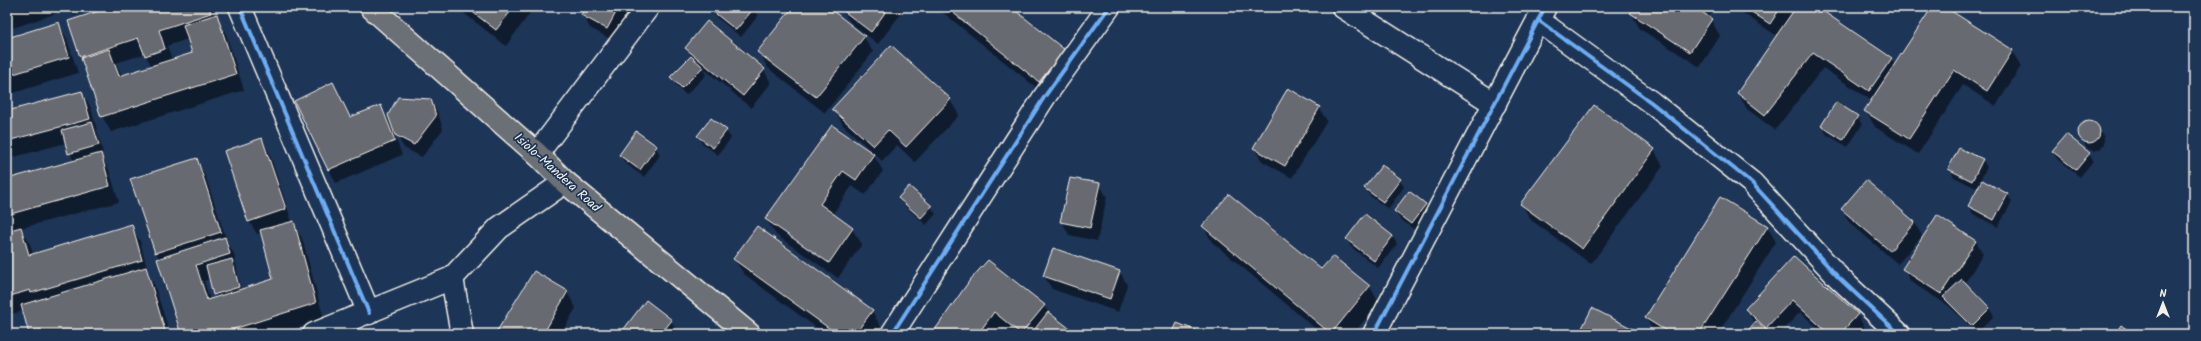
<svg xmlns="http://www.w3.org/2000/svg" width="2201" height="341" font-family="Kalam,sans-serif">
<rect width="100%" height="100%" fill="#1d3557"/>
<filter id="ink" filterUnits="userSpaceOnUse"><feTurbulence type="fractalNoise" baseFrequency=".025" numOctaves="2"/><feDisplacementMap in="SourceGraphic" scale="8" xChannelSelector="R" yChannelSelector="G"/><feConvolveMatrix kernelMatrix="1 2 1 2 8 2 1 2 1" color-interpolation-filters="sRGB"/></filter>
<g filter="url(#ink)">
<g fill="#0007" fill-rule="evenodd">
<polygon points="7,7 61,7 63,11 7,30"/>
<polygon points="69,7 100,7 74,16"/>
<path d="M114 7H213L215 16 225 31 244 90 111 132 102 116 80 56ZM188 39 193 54 172 60 167 46ZM145 54 152 67 122 76 116 63Z"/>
<polygon points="456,7 527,7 530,13 506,46"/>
<polygon points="587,7 633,7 614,41 590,28 583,15"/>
<polygon points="714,7 752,7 758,16 741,37 716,17 712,10"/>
<polygon points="794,7 827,7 864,37 873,52 825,113 768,68 759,52"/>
<polygon points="844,7 906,7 878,44 850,22 842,9"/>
<polygon points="936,7 1010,7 1064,51 1048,97"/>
<polygon points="1635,7 1715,7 1708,18 1711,20 1720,36 1700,67 1640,29 1631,13"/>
<polygon points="1739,7 1815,7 1892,59 1895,65 1933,7 1943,7 2012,51 2021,66 1996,106 1963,85 1918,154 1875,127 1866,111 1872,101 1823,68 1775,130 1747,109 1738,93 1777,36 1744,14"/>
<polygon points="58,23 67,39 78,73 7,95 7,39"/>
<polygon points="686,48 764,70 771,83 751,108 702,67 706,75 686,95 676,85 671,77 692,57"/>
<polygon points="333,83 351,118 380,106 388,119 402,155 336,183 295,101"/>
<polygon points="82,92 91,108 103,153 100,154 109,170 119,202 21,228 30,244 33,254 131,225 140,241 149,276 154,284 170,334 30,334 23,311 12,314 7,304 7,180 74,162 66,143 7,159 7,112"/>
<polygon points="431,100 438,113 443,129 422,157 404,148 396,134"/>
<polygon points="950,100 959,115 915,162 897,145 882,161 843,125 834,109"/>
<polygon points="1836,104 1858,117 1862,125 1848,147 1826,134 1822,126"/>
<polygon points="1319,108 1327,121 1292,178 1262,161 1254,148"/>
<polygon points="712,119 726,131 731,138 718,155 702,143 698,136"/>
<polygon points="2089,122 2095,124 2104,137 2104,144 2100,149 2094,151 2088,149 2079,136 2079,129 2083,124"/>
<polygon points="832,126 873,154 883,171 865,195 852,186 832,215 852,229 862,244 838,278 776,235 766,219"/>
<path d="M261 139 269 152 292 222 302 238 324 319 278 334H182L160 259 156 253 196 159 205 175 228 244 234 254 241 290 275 279 262 233 257 234 249 221ZM210 279 216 298 210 300 204 281Z"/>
<polygon points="656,147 660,155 644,177 625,163 620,155"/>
<polygon points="1654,150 1663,166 1591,264 1531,220 1522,205"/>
<polygon points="2053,152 2089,154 2093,161 2080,177 2057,159"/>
<polygon points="1982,159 1987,167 1976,188 1954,177 1950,169"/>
<polygon points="1400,180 1404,187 1388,209 1370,196 1365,188"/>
<polygon points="1982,181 2008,195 2012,202 1998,227 1973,214 1969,206"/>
<polygon points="1866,182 1915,223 1922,236 1898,264 1850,223 1842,210"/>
<polygon points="1099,184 1107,197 1097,241 1069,235 1062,222"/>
<polygon points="909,187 931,207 936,214 926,225 904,205 899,198"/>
<polygon points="1409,192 1426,205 1430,213 1416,231 1399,218 1395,211"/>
<polygon points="1365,216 1393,237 1397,244 1378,268 1351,247 1347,239"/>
<polygon points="1938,216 1976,241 1983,254 1965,283 1990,308 1994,316 1977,333 1949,306 1911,282 1903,269"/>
<polygon points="1203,226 1321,271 1333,257 1370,287 1379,303 1353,334 1322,334 1212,242"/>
<polygon points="1767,226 1776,242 1718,334 1655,334 1646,318"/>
<polygon points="1054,249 1120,272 1127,285 1118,312 1052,289 1044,276"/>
<polygon points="1794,257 1857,315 1865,328 1860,334 1824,334 1800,312 1780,334 1747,334 1755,324 1746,309"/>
<polygon points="734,259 872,311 881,327 876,334 825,334 744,274"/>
<polygon points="971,281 1044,306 1048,312 1076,334 1012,334 1003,327 998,334 934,334"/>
<polygon points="567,292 576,308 561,334 499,334"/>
<polygon points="671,321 679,334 621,334"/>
</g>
<g fill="#686a71" stroke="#f4f1e8">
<polygon points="111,7 209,7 211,13 159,30 165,49 145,56 138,38 80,57 68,21"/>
<polygon points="466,7 514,7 496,30"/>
<polygon points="586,7 619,7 607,29 581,15"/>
<polygon points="713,7 753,7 754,8 736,30 711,10"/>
<polygon points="793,7 828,7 865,36 816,97 757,52"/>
<polygon points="843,7 889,7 871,32 841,9"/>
<polygon points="946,7 1011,7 1065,50 1039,82"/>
<polygon points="1634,7 1695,7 1712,19 1690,52 1630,13"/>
<polygon points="1744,7 1781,7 1770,24"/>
<polygon points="1796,7 1817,7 1892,58 1869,91 1813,53 1765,115 1737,93"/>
<polygon points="1932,7 1945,7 2013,50 1987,91 1954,70 1909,139 1864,111"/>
<polygon points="217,14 236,74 101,117 81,58 109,49 119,76 192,53 183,25"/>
<polygon points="707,21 765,69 743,96 685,48"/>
<polygon points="59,22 69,57 7,76 7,38"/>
<polygon points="891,45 951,99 906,147 888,130 873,146 832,109"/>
<polygon points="691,56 703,67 682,88 670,77"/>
<polygon points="333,82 350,117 381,105 395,141 328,170 294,101"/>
<polygon points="1288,88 1320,107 1285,166 1253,148"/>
<polygon points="82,91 90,119 7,141 7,111"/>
<polygon points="398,97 431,99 436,116 414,145 395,135 388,115"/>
<polygon points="1836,102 1858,116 1843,140 1821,126"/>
<polygon points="1594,105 1655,149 1582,249 1520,204"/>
<polygon points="711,118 727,130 713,148 697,136"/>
<circle cx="2089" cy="132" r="11"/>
<polygon points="92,122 99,145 68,154 62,130"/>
<polygon points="832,125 874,154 856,180 843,171 820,204 853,228 829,263 765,219"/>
<polygon points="636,131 657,146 640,170 619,155"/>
<polygon points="2066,134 2090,153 2076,170 2052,151"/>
<polygon points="262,138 286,209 248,222 224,151"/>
<polygon points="1959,148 1983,159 1972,181 1948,169"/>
<polygon points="101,153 110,186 7,215 7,179"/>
<polygon points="197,158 221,232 155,253 130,179"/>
<polygon points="1382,165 1401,179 1383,202 1364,188"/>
<polygon points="1070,178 1100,183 1090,228 1060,222"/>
<polygon points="1866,180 1915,222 1890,251 1841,209"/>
<polygon points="1982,180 2008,194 1994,220 1968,206"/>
<polygon points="909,186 932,206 921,218 898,198"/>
<polygon points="1409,191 1426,204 1411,224 1394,211"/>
<polygon points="1229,194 1321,269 1333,256 1370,286 1331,334 1202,226"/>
<polygon points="1720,197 1768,226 1699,334 1671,334 1645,318"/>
<polygon points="1365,214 1393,236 1374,261 1346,239"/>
<polygon points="1937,215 1976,241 1941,294 1902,269"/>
<polygon points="294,221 316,303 218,334 181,334 157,259 225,237 230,254 196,265 207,300 273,279 260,230"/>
<polygon points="132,224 142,260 31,293 30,290 7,297 7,231 21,227 29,255"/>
<polygon points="757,226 873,310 855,334 837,334 733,259"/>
<polygon points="1053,248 1120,271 1110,299 1043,276"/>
<polygon points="1794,256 1858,314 1840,334 1829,334 1792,300 1766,328 1745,309"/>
<polygon points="232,259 239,287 213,295 206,266"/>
<polygon points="988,260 1045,305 1021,334 994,312 978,334 932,334 970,280"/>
<polygon points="146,267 166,334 29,334 21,305"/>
<polygon points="534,271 568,291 545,331 545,334 498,334 497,331"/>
<polygon points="1962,279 1990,308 1972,326 1943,297"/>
<polygon points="646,300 672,320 661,334 620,334"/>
<polygon points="1592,308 1643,334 1579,334"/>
<polygon points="1048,312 1077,334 1031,334"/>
<polygon points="1756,321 1772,334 1745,334"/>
<polygon points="1177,323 1205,334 1172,334"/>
<polygon points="2121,325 2133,334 2115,334"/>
</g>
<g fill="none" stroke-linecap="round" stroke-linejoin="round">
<defs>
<g id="street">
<polyline points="240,7 369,313"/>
<polyline points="1343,7 1495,104"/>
<polyline points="1538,20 1652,103 1752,183 1838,277 1899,334"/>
<polyline points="537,154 648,7"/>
<polyline points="452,278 462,334"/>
<polyline points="892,334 1045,96 1109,7"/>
<polyline points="1374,334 1545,7"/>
</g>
<polyline id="secondary" points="314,334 452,278 499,228 565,182"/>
<polyline id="highway" points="371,7 537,154 565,182 749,334"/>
</defs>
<use href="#street" stroke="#f4f1e8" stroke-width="25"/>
<use href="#secondary" stroke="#f4f1e8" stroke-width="25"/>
<use href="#highway" stroke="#f4f1e8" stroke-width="25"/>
<use href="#street" stroke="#1d3557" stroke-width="22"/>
<use href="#secondary" stroke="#1d3557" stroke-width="22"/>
<use href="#highway" stroke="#6b6f75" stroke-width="22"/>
<defs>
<g id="cycleway">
<polyline points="240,7 369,313"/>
<polyline points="1538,20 1652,103 1752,183 1838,277 1899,334"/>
<polyline points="892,334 1045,96 1109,7"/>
<polyline points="1374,334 1545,7"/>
</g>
</defs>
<use href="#cycleway" stroke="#1d3557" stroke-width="6"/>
<use href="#cycleway" stroke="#6dadf4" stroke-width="4"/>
</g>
</g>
<g text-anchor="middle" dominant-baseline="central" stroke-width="3.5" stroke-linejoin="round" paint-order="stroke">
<g font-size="13" fill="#f4f1e8" stroke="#1d3557">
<text transform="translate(557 173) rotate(42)">Isiolo-Mandera Road</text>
</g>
</g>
<rect width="2201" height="341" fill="none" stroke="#1d3557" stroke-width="24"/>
<rect x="12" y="12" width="2177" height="317" fill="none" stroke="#f4f1e8" stroke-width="1.5" filter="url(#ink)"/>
<g transform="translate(2163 303)" stroke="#1d3557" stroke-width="3" paint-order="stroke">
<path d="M0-3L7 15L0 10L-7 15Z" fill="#f4f1e8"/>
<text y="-6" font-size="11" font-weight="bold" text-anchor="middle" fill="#f4f1e8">N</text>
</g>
</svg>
